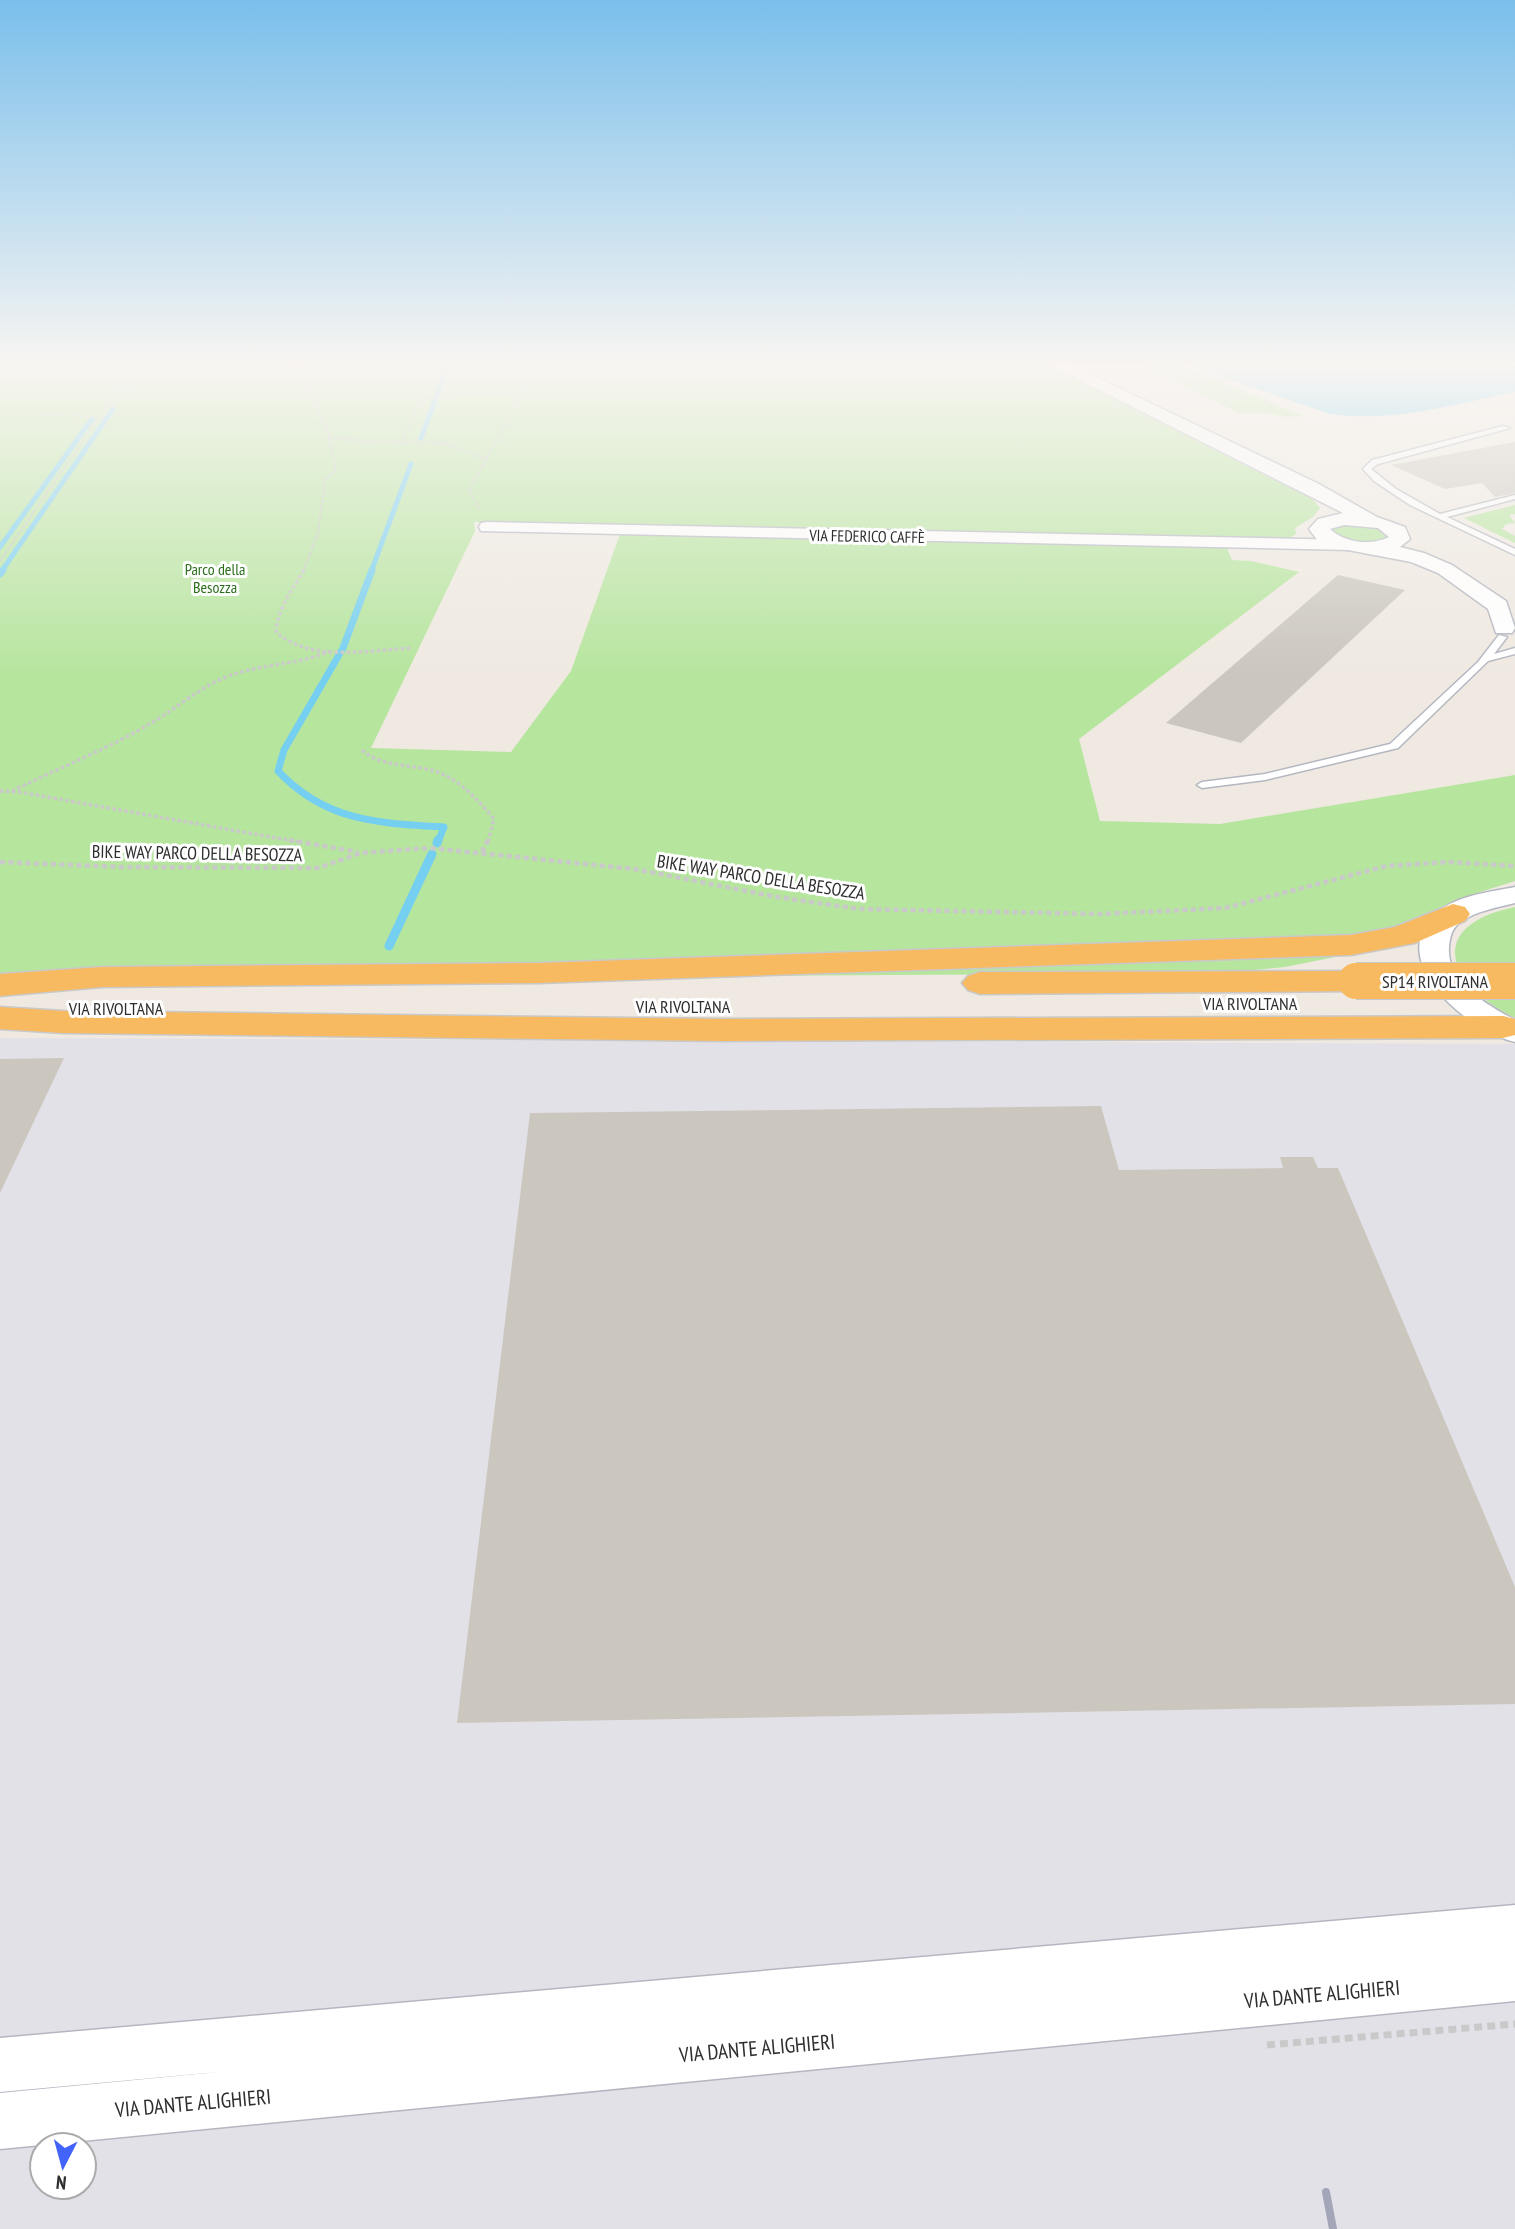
<svg xmlns="http://www.w3.org/2000/svg" width="1515" height="2229" font-family="'PT Sans Narrow',sans-serif">
<rect width="100%" height="100%" fill="#efe9e1"/>
<path fill="#e3e1e8" fill-rule="evenodd" d="M0 1038 1515 1044V2229H0ZM42 2145H84V2187H42Z"/>
<g fill="#b6e59e">
<polygon points="0,363 1042,363 1312,499 1320,508 1313,517 1295,528 1296,534 1289,538 1271,539 474,522 475,531 371,748 511,752 571,671 620,534 1227,548 1232,560 1251,561 1299,572 1079,739 1100,821 1220,824 1515,775 1515,881 1455,900 1350,954 1285,967 1226,973 0,980"/>
<polygon points="1138,363 1176,363 1303,416 1285,417 1266,413 1239,413"/>
<polygon points="1515,505 1515,514 1509,515 1515,523 1506,524 1502,529 1515,536 1515,543 1464,518"/>
<path d="M1340 523 1376 525 1390 535C1377 553 1344 541 1330 530Z"/>
<path d="M1515 907V1018C1448 985 1423 926 1515 907Z"/>
</g>
<path fill="#75cff0" d="M1182 363H1515V392C1455 404 1392 423 1330 414Z"/>
<g fill="none" stroke-linecap="round" stroke-linejoin="round">
<g stroke="#75cff0" stroke-width="5">
<polyline points="421,438 449,363"/>
<polyline points="0,547 92,419"/>
<polyline points="1,572 113,409"/>
<polyline points="371,572 411,464"/>
</g>
<g stroke="#75cff0" stroke-width="7">
<path d="M372 570 343 648 284 750 278 771C326 822 378 823 444 827L438 842"/>
<polyline points="0,574 3,570"/>
</g>
<g stroke="#75cff0" stroke-width="9">
<polyline points="437,843 438,840"/>
<polyline points="389,946 432,854"/>
</g>
</g>
<g fill="#cbc7bf">
<polygon points="1515,442 1515,493 1495,497 1482,483 1445,489 1391,465"/>
<polygon points="1338,575 1405,590 1241,743 1166,723"/>
<polygon points="64,1058 0,1193 0,1059"/>
<polygon points="1101,1106 1119,1170 1283,1168 1280,1157 1313,1157 1318,1168 1338,1168 1515,1587 1515,1704 457,1723 530,1113"/>
</g>
<g fill="none" stroke-linecap="round" stroke-linejoin="round">
<defs>
<g id="service">
<polygon points="1503,426 1510,428 1378,464 1371,469 1396,489 1440,514 1515,495 1515,499 1447,517 1515,549 1515,555 1410,505 1374,481 1363,469 1372,460"/>
<polygon points="1499,635 1507,637 1494,654 1515,648 1515,654 1488,661 1398,748 1265,780 1202,788 1197,785 1202,782 1265,774 1390,744 1478,662"/>
</g>
<polygon id="minor" points="487,522 1350,540 1359,545 1350,550 481,531 479,527 481,523"/>
<g id="tertiary">
<path d="M1046 363H1067L1319 484 1377 517 1405 527 1410 539 1400 547 1424 553 1452 565 1506 601 1515 628 1512 633H1496L1488 609 1438 573 1411 562 1327 546 1318 541 1309 529 1318 519 1343 513ZM1344 525 1378 528 1389 537C1371 546 1345 543 1330 529Z"/>
<path d="M1515 887V903C1496 908 1475 911 1459 923 1451 930 1450 938 1449 947 1446 982 1489 1006 1515 1020V1042C1468 1031 1381 959 1438 912 1458 895 1490 892 1515 887Z"/>
<polygon points="1515,1905 1515,2001 0,2149 0,2093 229,2071 0,2092 0,2038"/>
</g>
<g id="trunk">
<polygon points="1453,904 1465,907 1470,914 1465,921 1415,943 1351,955 539,983 102,987 0,996 0,974 102,967 539,963 1351,935 1395,927"/>
<polygon points="1356,971 1368,974 1373,981 1368,988 1356,991 980,994 968,990 962,983 968,976 980,972"/>
<polygon points="0,1007 63,1011 724,1019 1503,1016 1515,1019 1515,1035 1503,1038 724,1041 63,1033 0,1029"/>
</g>
</defs>
<use href="#service" stroke="#b4b7c1" stroke-width="3"/>
<use href="#minor" stroke="#b4b7c1" stroke-width="3"/>
<use href="#tertiary" stroke="#b4b7c1" stroke-width="3"/>
<use href="#trunk" stroke="#c9c9c9" stroke-width="3"/>
<g stroke="#c9c9c9" stroke-width="2.5" stroke-dasharray="2.5 2" stroke-linecap="butt">
<polyline points="297,363 328,432 335,466 335,470 325,480 318,533 303,572"/>
<polyline points="298,366 268,373 303,375"/>
<polyline points="676,367 677,363"/>
<polyline points="0,413 99,416"/>
<polyline points="329,437 370,442 444,443 486,459"/>
<polyline points="402,444 420,399 439,399 450,394 522,394"/>
<polyline points="480,509 469,490 539,363"/>
<path d="M0 561 118 390C163 368 219 374 268 373"/>
</g>
<g stroke="#c9c9c9" stroke-width="3.5" stroke-dasharray="3.5 2.5" stroke-linecap="butt">
<path d="M304 570C292 590 278 608 276 632 312 663 368 650 412 648"/>
<path d="M362 750C383 769 415 763 440 773 462 782 479 801 494 819L488 842"/>
<polyline points="0,791 19,792 299,842"/>
<path d="M12 791C57 769 105 750 148 725 175 710 198 688 226 677 261 663 296 666 330 651"/>
</g>
<g stroke="#c9c9c9" stroke-width="4.5" stroke-dasharray="5 3.5" stroke-linecap="butt">
<polyline points="289,840 358,852"/>
<polyline points="482,852 488,840"/>
<polyline points="0,862 121,867 318,868 361,853 429,848 634,869 777,897 859,909 1101,914 1225,908 1387,866 1448,862 1515,866"/>
</g>
<polyline stroke="#c9c9c9" stroke-width="7" stroke-dasharray="8 5" stroke-linecap="butt" points="1267,2045 1515,2024"/>
<use href="#service" fill="#fff" fill-rule="evenodd"/>
<use href="#minor" fill="#fff" fill-rule="evenodd"/>
<use href="#tertiary" fill="#fff" fill-rule="evenodd"/>
<use href="#trunk" fill="#f8ba60" fill-rule="evenodd"/>
<polyline stroke="#a3a6b8" stroke-width="8" points="1326,2192 1333,2229"/>
<defs>
<polyline id="trunk-bridge" points="1356,981 1515,981"/>
</defs>
<use href="#trunk-bridge" stroke="#c9c9c9" stroke-width="38" stroke-linecap="butt"/>
<use href="#trunk-bridge" stroke="#f8ba60" stroke-width="36"/>
</g>
<linearGradient id="sky" x2="0" y2="1"><stop stop-color="#7abfeb"/><stop offset="0.54" stop-color="#f8f5f2"/><stop offset="1" stop-color="#f8f5f2" stop-opacity="0"/></linearGradient>
<rect width="1515" height="675" fill="url(#sky)"/>
<g text-anchor="middle" dominant-baseline="central" stroke-width="6" stroke-linejoin="round" paint-order="stroke">
<g font-size="16" fill="#2e2e2e" stroke="#fff">
<text transform="translate(867 536) rotate(1)">VIA FEDERICO CAFFÈ</text>
</g>
<g font-size="16" fill="#2c6e1b" stroke="#fff">
<text x="215" y="569">Parco della<tspan x="215" dy="18">Besozza</tspan></text>
</g>
<g font-size="18" fill="#2e2e2e" stroke="#fff">
<text transform="translate(197 853) rotate(1)">BIKE WAY PARCO DELLA BESOZZA</text>
<text transform="translate(761 877) rotate(9)">BIKE WAY PARCO DELLA BESOZZA</text>
<text x="1435" y="981">SP14 RIVOLTANA</text>
<text x="1250" y="1003">VIA RIVOLTANA</text>
<text x="683" y="1006">VIA RIVOLTANA</text>
<text x="116" y="1008">VIA RIVOLTANA</text>
</g>
<g font-size="21" fill="#2e2e2e" stroke="#fff">
<text transform="translate(1322 1994) rotate(-5)">VIA DANTE ALIGHIERI</text>
<text transform="translate(757 2048) rotate(-5)">VIA DANTE ALIGHIERI</text>
<text transform="translate(193 2103) rotate(-5)">VIA DANTE ALIGHIERI</text>
</g>
</g>
<g transform="translate(63 2166) rotate(186)"><circle r="33" fill="#ffffff" stroke="#ababab" stroke-width="2"/>
<path d="M0-5L12 26L0 18L-12 26Z" fill="#4264fb"/>
<text y="-10" font-size="19" font-weight="bold" text-anchor="middle" fill="#2e2e2e">N</text>
</g>
</svg>
